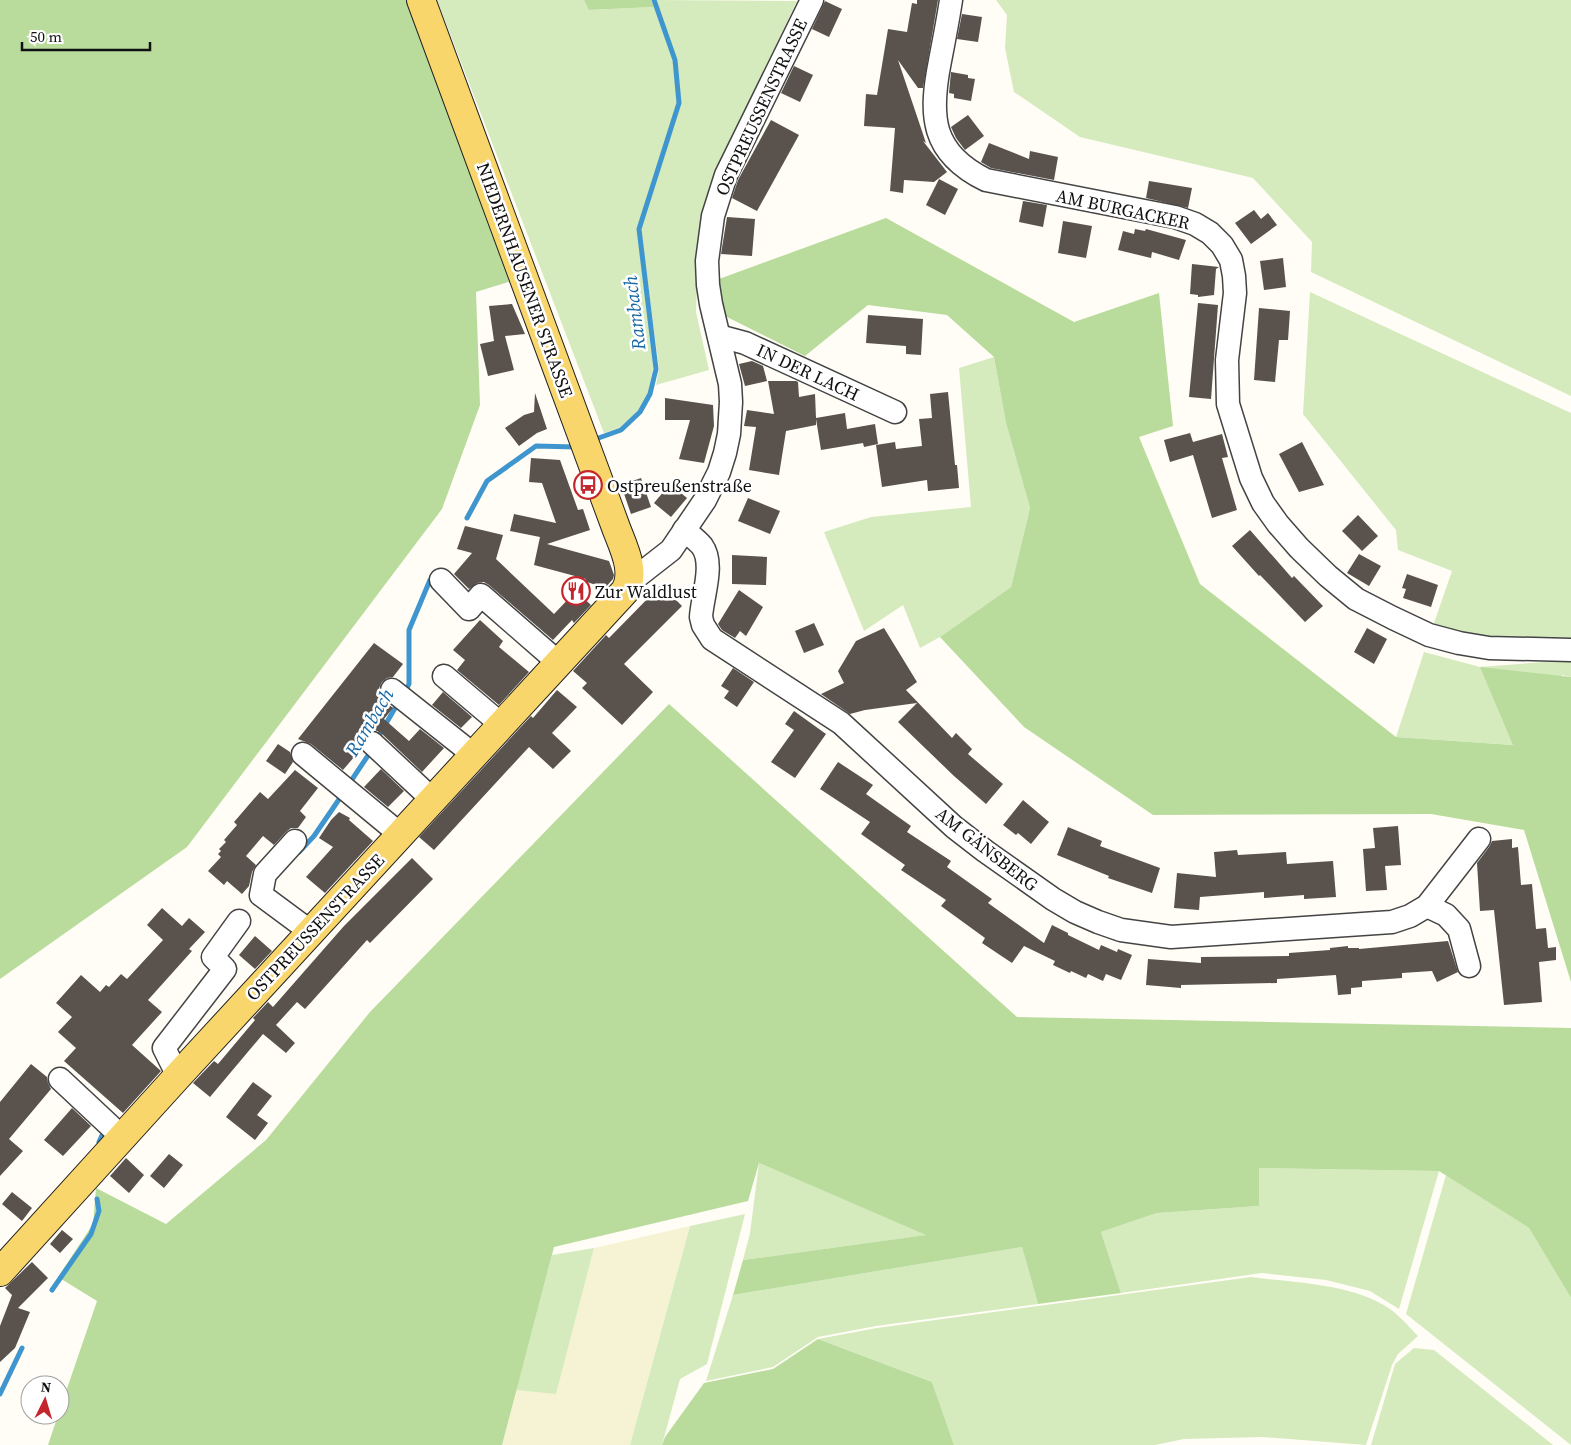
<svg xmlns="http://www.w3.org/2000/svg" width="1571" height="1445" font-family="'Source Serif 4',serif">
<rect width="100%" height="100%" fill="#fffdf5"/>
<polygon fill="#f6f3d4" points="690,1226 630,1445 502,1445 516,1390 556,1393 594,1248"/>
<g fill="#d5ebbd">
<polygon points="437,0 584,0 590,10 654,7 674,61 677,104 638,230 652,340 653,368 648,394 639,411 619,428 604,433"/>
<polygon points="655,0 797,1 713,178 700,219 696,312 709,370 656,385 659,369 641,230 681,104 677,60"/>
<polygon points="996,0 1571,0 1571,396 1311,272 1312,242 1253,178 1080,137 1014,92 1005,48 1007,15"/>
<polygon points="1310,292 1571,413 1571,643 1479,638 1433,626 1452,571 1398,550 1396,530 1303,414"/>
<polygon points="994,357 1006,423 1030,508 1011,587 940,637 920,648 903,605 864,631 824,532 871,517 971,507 959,368"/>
<polygon points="1424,652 1480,667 1571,660 1571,677 1562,675 1514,745 1396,737"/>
<polygon points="759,1163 927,1235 743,1260 750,1233"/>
<polygon points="1259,1168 1439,1171 1399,1309 1370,1291 1326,1280 1262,1273 1121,1293 1101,1232 1157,1213 1259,1206"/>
<polygon points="1446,1175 1529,1228 1571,1298 1571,1445 1406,1314"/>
<polygon points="745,1214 707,1364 680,1379 662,1445 630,1445 690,1226"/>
<polygon points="1022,1247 1038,1304 876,1326 818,1337 773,1367 706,1381 733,1295"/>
<polygon points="594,1248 556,1394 516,1390 552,1255"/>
<path d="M1251 1277C1295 1283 1352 1283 1390 1309 1400 1316 1409 1327 1418 1336L1398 1354 1392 1365 1366 1445 1263 1437 1184 1439 1155 1445H954L932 1382 818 1339 877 1328Z"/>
<polygon points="1414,1348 1434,1350 1553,1445 1371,1445 1395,1364"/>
</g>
<g fill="#b9dc9c">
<polygon points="0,0 407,0 512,281 476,292 480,405 442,509 187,847 0,979"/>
<polygon points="584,0 651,0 654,7 589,10"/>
<polygon points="886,218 1074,322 1159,293 1173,426 1139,437 1200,584 1396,737 1513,745 1480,667 1571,677 1571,982 1524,830 1431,814 1153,815 1024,727 940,637 1011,587 1030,508 1006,423 994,357 947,315 868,305 805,356 725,316 719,279"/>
<polygon points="669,704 1017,1017 1571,1028 1571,1298 1529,1228 1439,1171 1259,1168 1259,1206 1157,1213 1101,1232 1121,1293 1038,1304 1022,1247 733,1295 743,1260 926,1235 759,1163 748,1201 554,1247 502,1445 48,1445 58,1415 60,1415 60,1409 97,1301 58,1277 93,1224 96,1188 166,1224 266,1140 370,1012"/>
<polygon points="818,1339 932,1382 954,1445 662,1445 665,1437 704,1383 773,1369"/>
</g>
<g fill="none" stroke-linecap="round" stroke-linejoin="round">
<g stroke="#3f96cf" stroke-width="5">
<polyline points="593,440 621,430 640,412 650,394 656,369 639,229 679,103 675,60 654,0"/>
<polyline points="467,518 487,481 536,446 576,447"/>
<polyline points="405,692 409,684 409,630 430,580"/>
<polyline points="377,739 398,703"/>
<polyline points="349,784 371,751"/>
<polyline points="299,852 314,836 342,795"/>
<polyline points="99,1142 104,1131"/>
<polyline points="52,1290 91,1234 99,1211 97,1199"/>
<polyline points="0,1394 22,1348"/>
</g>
</g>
<g fill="#5a524d">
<polygon points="917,0 938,0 923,88 918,88 898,60 926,143 923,141 947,172 934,182 904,180 903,193 890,191 895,128 864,126 866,94 877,95 888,29 907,32 912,3 917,4"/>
<polygon points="825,1 842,9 829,37 812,29"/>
<polygon points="962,14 982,17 978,42 957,39"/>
<polygon points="794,66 813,75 800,102 781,93"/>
<polygon points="951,72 968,75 968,78 975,79 971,101 954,98 954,94 949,93"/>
<polygon points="968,115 984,136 965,150 956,138 951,127"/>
<polygon points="771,120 799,135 757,211 732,198 738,180"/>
<polygon points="989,143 1029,159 1030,151 1058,157 1054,180 991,168 981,162"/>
<polygon points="939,179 958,189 945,215 926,205"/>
<polygon points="1149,181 1192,188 1188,208 1146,198"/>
<polygon points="1023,201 1047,205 1043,227 1019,222"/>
<polygon points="1254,210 1261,219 1268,213 1277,225 1251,244 1235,223"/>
<polygon points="727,217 755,219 752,256 721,254"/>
<polygon points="1063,221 1092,226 1086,258 1058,253"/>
<polygon points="1135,229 1145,231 1146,229 1186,240 1179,260 1152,252 1151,258 1118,250 1123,231 1134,234"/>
<polygon points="1283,258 1286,287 1264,290 1260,261"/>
<polygon points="1192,264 1219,267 1216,269 1214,295 1198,297 1198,295 1190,294"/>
<polygon points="1198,303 1218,305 1211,399 1189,397"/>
<polygon points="512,304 525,334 505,336 514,370 488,376 480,344 494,341 489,306"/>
<polygon points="1259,308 1290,311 1288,340 1279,340 1275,382 1254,380"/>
<polygon points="868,315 923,319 921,355 906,354 906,346 866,343"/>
<polygon points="752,361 763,366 767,381 745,386 739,364"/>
<polygon points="768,381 796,381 798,382 799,397 815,394 816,418 845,413 847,429 875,424 878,444 864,447 863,443 821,450 816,419 816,425 786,431 779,475 749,470 756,427 744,426 747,410 774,414"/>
<polygon points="948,392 955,465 957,465 959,488 928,491 927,480 882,487 876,445 895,442 896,449 922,446 919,419 932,418 930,394"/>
<polygon points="535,393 547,429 537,433 519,446 505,428 524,415 534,412"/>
<polygon points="665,398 713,405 714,426 704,463 679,459 690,420 665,420"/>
<polygon points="1190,433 1193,442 1222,434 1228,457 1222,458 1237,510 1212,518 1193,455 1170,462 1164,440"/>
<polygon points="1302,442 1324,485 1299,492 1279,454"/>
<polygon points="531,458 560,460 578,510 583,509 590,530 547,544 609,561 614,575 613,579 605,588 584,581 586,579 534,565 540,537 510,531 514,514 556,523 542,483 529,482"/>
<polygon points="641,478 651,507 631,514 621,485"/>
<polygon points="670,484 687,498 671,517 654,503"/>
<polygon points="748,498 780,511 770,534 738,521"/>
<polygon points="1358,515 1378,536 1362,551 1342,531"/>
<polygon points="465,526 503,535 496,559 554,614 576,591 591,605 574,623 572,620 553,640 489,585 484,582 477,583 469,589 454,574 472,553 457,549"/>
<polygon points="1250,530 1292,578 1294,576 1323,606 1305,622 1260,575 1259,576 1232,546"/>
<polygon points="1359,554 1381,566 1369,586 1347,573"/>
<polygon points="732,555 767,557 766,585 732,584"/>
<polygon points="1407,574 1438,585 1431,607 1403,598 1406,589 1402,588"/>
<polygon points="661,585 682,606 624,664 653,692 622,725 582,688 587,683 573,671 606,635 609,638"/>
<polygon points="739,590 763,607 746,636 740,631 735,638 722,630 718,624"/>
<polygon points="480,620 503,641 499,647 529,672 499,705 457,670 465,660 453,650"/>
<polygon points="814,623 824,645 804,653 795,631"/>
<polygon points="884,628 917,682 906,690 952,738 956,733 972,749 968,754 1003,784 986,804 954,776 898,722 917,703 865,710 850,714 821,694 844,683 838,671 856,641"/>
<polygon points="1367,628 1387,639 1374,664 1354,652"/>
<polygon points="374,643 403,664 393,677 387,678 382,682 379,688 379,697 393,708 384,719 409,741 420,729 444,748 422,772 381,733 375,730 369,730 362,734 359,741 361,749 343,770 311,744 298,739"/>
<polygon points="733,668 754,682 737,707 724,698 729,691 721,686"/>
<polygon points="557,690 577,707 552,733 571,751 553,769 529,747 434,850 419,837 531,716 533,718"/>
<polygon points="443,692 472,717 461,728 432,705"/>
<polygon points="794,711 826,734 795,778 771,762 794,730 785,724"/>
<polygon points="278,744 290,752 293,762 285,774 266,761"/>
<polygon points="838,762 873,785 866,794 911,826 907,832 951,861 947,867 992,899 988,903 1044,943 1052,925 1068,933 1068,935 1099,950 1101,945 1117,952 1118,949 1132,955 1121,980 1106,974 1103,981 1088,974 1086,978 1071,971 1070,973 1053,965 1055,961 1024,946 1012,963 982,943 985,938 941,906 946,900 901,870 905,865 861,834 870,822 820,789"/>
<polygon points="381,769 404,791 388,807 364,787"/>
<polygon points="295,770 318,788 300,811 306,817 298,828 291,828 286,832 274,845 263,836 246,856 256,865 252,872 249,886 242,894 227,881 224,885 208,871 221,857 218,854 221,851 219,849 226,842 224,840 237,825 234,822 260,792 268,799"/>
<polygon points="1023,800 1049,822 1031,844 1018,833 1016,835 1003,825"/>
<polygon points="339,812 350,818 349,820 373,841 325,893 306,877 333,847 319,838 331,820"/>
<polygon points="1398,826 1401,865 1385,866 1387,890 1366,891 1363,849 1375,848 1373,828"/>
<polygon points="1068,827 1102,841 1100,846 1160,868 1152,893 1108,878 1109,876 1057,855"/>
<polygon points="1512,839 1512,848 1518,847 1521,885 1532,884 1536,929 1546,928 1548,948 1556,947 1556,960 1539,962 1542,1002 1504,1005 1494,910 1480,911 1477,863 1489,847 1492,841"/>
<polygon points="1237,850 1238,855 1286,852 1287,864 1333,861 1336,897 1304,899 1304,895 1264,898 1264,892 1200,897 1199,910 1174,908 1177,873 1216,877 1214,852"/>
<polygon points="412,858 433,879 370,943 367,940 305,1009 297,1002 276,1025 295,1043 286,1053 263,1034 210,1097 193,1083 214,1061 218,1064 255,1020 253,1018 268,1002 273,1007 344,926"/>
<polygon points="162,908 182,926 189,918 205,932 189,949 192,951 148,1000 162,1012 132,1045 161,1071 123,1113 64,1061 76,1048 58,1032 72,1017 56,1003 81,975 100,992 106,985 109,987 121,974 127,979 163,940 147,925"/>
<polygon points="255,936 272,951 255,969 239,955"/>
<polygon points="1448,941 1458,972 1437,982 1432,971 1402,973 1402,978 1362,981 1362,987 1351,988 1351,994 1338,995 1336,975 1277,979 1277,983 1181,985 1181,988 1146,985 1148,959 1201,963 1201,957 1289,956 1289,953 1330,950 1330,948 1348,946 1348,948 1359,948 1359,949"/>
<polygon points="31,1064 47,1077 48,1083 51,1089 9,1139 23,1151 0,1176 0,1102"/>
<polygon points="253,1082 272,1096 257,1115 268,1123 255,1140 226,1117"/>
<polygon points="72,1108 91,1126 63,1156 44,1140"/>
<polygon points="169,1154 183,1165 164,1188 150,1176"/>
<polygon points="126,1158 144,1175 129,1193 110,1176"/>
<polygon points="12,1192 32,1208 22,1221 2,1204"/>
<polygon points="62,1230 73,1239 60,1253 50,1244"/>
<polygon points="32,1262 48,1278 18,1308 30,1312 15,1348 0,1362 0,1326 12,1295 5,1288"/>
</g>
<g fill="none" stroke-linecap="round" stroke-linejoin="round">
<defs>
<g id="minor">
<path d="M951 0C948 20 944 40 940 61 929 116 931 153 986 180L1175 217 1195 224 1210 233 1222 245 1231 260 1234 276 1235 293 1227 360 1228 404 1251 478 1263 503 1278 524 1299 548 1328 576 1356 599 1393 618 1429 635 1459 643 1489 648 1571 650"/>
<polyline points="719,336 745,343 895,412"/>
<path d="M684 530C690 535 697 540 702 546 715 564 702 597 701 617L703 625 712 639 841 723 954 827 985 851 1053 899 1075 912 1098 922 1121 930 1171 937 1392 922 1410 916 1427 906 1479 839"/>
<polyline points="441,580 469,609 481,595 559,663"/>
<polyline points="630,582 671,550 705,500 719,472 725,453 729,434 731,402 730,384 711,304 708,285 707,261 713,216 726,175 812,0"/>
<polyline points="444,676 502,725"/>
<polyline points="392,690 474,755"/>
<polyline points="372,743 433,800"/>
<polyline points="303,754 401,835"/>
<polyline points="295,841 265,874 261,895 311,932"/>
<polyline points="1427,906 1446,915 1459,929 1469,966"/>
<polyline points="178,1076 164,1048 225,969 213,957 239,921"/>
<polyline points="60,1079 123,1138"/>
</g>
<path id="major" d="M0 1272 178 1076 625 591C637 571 622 545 615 525L421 0"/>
</defs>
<use href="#minor" stroke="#444" stroke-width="25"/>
<use href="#major" stroke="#222" stroke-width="30"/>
<use href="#minor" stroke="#fff" stroke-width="22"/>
<use href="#major" stroke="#f9d66b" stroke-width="28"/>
</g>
<defs>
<symbol id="bus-ring" viewBox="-11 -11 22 22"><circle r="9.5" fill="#fff" stroke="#c4262e" stroke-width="1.5"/><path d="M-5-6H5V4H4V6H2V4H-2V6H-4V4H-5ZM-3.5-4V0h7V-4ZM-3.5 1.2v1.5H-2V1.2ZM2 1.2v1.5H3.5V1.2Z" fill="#c4262e"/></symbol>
<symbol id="restaurant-ring" viewBox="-11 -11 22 22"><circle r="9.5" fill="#fff" stroke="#c4262e" stroke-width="1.5"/><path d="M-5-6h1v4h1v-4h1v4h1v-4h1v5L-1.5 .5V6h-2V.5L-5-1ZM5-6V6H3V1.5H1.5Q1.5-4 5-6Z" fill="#c4262e"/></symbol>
</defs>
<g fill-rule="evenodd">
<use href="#bus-ring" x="572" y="469" width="32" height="32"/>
<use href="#restaurant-ring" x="560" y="575" width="32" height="32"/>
</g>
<g text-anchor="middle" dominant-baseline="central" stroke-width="5" stroke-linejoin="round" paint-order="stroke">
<g font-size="18" fill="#111" stroke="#fff">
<text transform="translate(761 107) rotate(-65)">OSTPREUSSENSTRASSE</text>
<text transform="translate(1123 209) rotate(12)">AM BURGACKER</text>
<text transform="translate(525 280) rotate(70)">NIEDERNHAUSENER STRASSE</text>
<text transform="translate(808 372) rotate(25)">IN DER LACH</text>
<text transform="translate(987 849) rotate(38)">AM GÄNSBERG</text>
<text transform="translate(315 927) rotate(-47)">OSTPREUSSENSTRASSE</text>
</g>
<g font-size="18" fill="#111" stroke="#fff" text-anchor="start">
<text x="607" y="485">Ostpreußenstraße</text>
<text x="595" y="591">Zur Waldlust</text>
</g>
<g font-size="19" font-style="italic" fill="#1768a6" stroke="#fff">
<text transform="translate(634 313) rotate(-97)">Rambach</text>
<text transform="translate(369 722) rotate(-59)">Rambach</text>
</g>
</g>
<g transform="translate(45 1400) rotate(5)"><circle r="24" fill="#ffffff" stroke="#a0a0a0"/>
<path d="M0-4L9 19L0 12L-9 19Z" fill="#c4262e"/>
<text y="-8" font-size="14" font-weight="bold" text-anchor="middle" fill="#111111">N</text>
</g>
<path d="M22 42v8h128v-8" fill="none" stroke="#111111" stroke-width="2.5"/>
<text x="30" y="42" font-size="15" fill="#111111" stroke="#ffffff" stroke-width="4" paint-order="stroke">50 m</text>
</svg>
